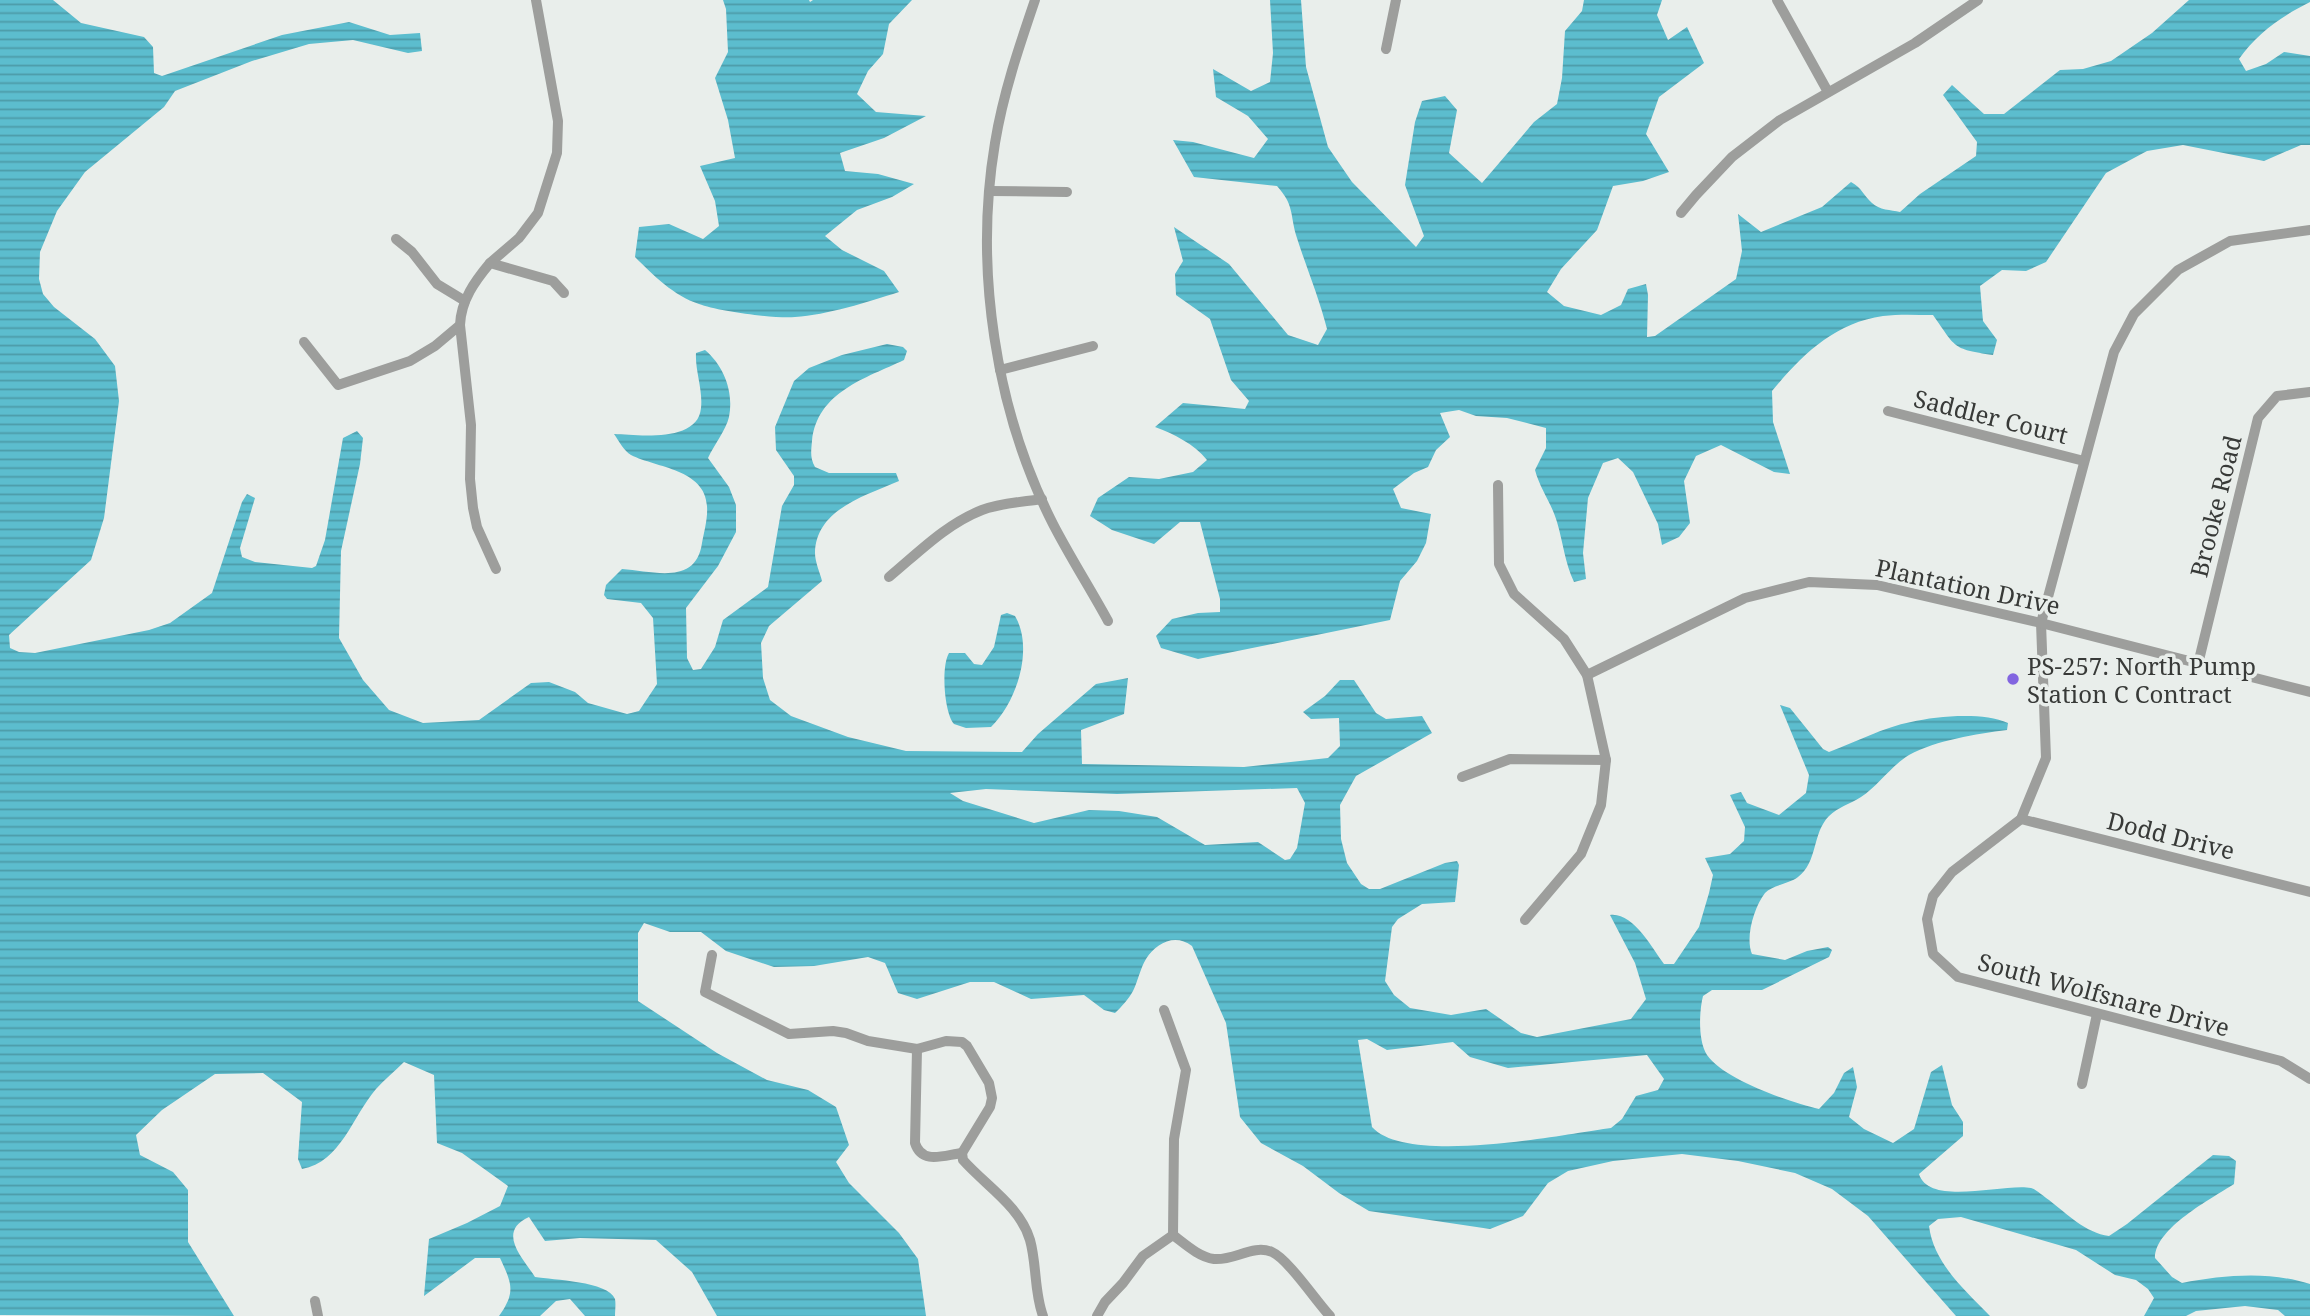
<svg xmlns="http://www.w3.org/2000/svg" width="2310" height="1316" font-family="'Noto Serif',serif">
<defs>
<pattern id="water-rules" width="6" height="5" patternUnits="userSpaceOnUse" patternTransform="scale(1.75)"><rect width="6" height="5" fill="#5cbdce"/><path d="M0 2.5h6" fill="none" stroke="#4d9ba8"/></pattern>
</defs>
<rect width="100%" height="100%" fill="#e9eeeb"/>
<g fill="url(#water-rules)" fill-rule="evenodd">
<path d="M0 0H53L81 23 144 37 153 47 154 73 162 76 282 35 349 22 390 35 420 33 422 51 408 53 353 40 309 44 252 61 175 91 164 107 85 172 57 211 40 252 39 279 43 294 54 307 95 339 115 366 119 401 104 518 91 560 9 635 10 648 19 652 35 653 149 630 170 623 212 593 242 502 247 494 255 498 240 548 242 557 255 562 312 568 316 566 325 540 343 438 357 431 363 438 360 464 341 551 339 638 363 680 389 710 423 723 479 720 531 683 549 682 575 692 588 703 627 714 639 711 657 684 653 618 641 603 607 599 604 595 606 585 622 569C653 571 696 586 702 543 704 532 708 518 707 506 705 469 657 468 631 455 624 451 619 441 614 434 638 435 698 443 701 408 703 389 695 371 696 353L705 350C724 366 734 392 729 417 726 430 714 445 708 458L729 487 736 505V532L718 566 686 608 687 658 693 670 701 669 715 647 723 620 768 587 782 506 794 485V476L776 450 775 427 794 381 809 368 842 355 887 344 903 347 907 351 904 360C866 378 817 392 812 441 811 452 810 458 815 467L829 473H896L899 481C865 496 816 509 815 553 815 562 820 573 822 581L769 626 761 643 763 678 770 700 791 716 848 737 906 751 1022 752 1038 734 1096 684 1128 678 1124 714 1081 730 1082 764 1244 767 1328 758 1340 746 1339 718 1311 719 1303 712 1325 696 1340 680H1354L1376 713 1386 719 1422 716 1432 733 1356 776 1340 805 1341 839 1347 863 1361 884 1369 889H1380L1445 863 1457 861 1459 865 1455 902 1422 904 1398 919 1392 927 1385 981 1394 995 1410 1008 1451 1015 1486 1009 1521 1033 1537 1037 1631 1019 1646 999 1635 963 1610 915C1633 912 1652 948 1664 964H1674L1699 927 1709 893 1713 875 1705 858 1730 854 1744 841 1745 827 1730 795 1741 792 1747 803 1779 815 1806 793 1809 775 1780 705 1790 708 1823 749 1829 752C1856 742 1884 727 1911 722 1938 716 1983 712 2008 723L2007 730C1976 734 1937 740 1909 755 1891 766 1878 786 1861 797 1850 804 1838 807 1829 816 1812 833 1818 862 1798 877 1789 884 1772 885 1765 893 1754 907 1745 938 1752 954L1785 960 1807 951 1828 947 1832 950 1829 957 1762 990H1712L1703 996C1699 1012 1698 1041 1707 1055 1724 1080 1790 1102 1819 1109L1834 1093 1844 1073 1853 1067 1857 1087 1849 1117 1864 1129 1893 1143 1914 1129 1931 1072 1942 1065 1952 1105 1963 1122V1136L1919 1174C1929 1207 2004 1183 2031 1188 2037 1190 2044 1197 2049 1200 2067 1214 2086 1233 2109 1236L2127 1224 2213 1155 2229 1156 2236 1161 2234 1184C2211 1199 2155 1228 2155 1258L2172 1277 2182 1283C2224 1275 2269 1271 2310 1284V1316H2285L2278 1310 2245 1306 2196 1311 2186 1316H2144L2154 1298 2148 1289 2136 1280 2115 1275 2076 1250 1961 1217 1938 1219 1929 1226C1934 1264 1965 1290 1990 1316H1956L1868 1216 1832 1189 1795 1173 1738 1161 1682 1154 1613 1161 1568 1171 1548 1183 1523 1216 1490 1229 1369 1211 1339 1193 1303 1166 1261 1143 1240 1117 1226 1023 1192 946C1175 933 1156 943 1146 959 1140 969 1138 981 1133 991 1128 1000 1122 1006 1115 1013L1104 1010 1084 995 1031 999 994 982H970L917 999 898 993 885 963 868 957 814 966 774 967 726 951 701 932H670L644 923 638 933V1001L717 1053 767 1080 808 1090 836 1107 849 1145 836 1162 849 1183 899 1233 918 1259 926 1316H717L692 1272 656 1240 580 1238 545 1241 529 1217C496 1232 523 1258 535 1277 553 1280 608 1281 615 1299 616 1304 615 1311 615 1316H585L570 1299 556 1301 540 1316H499C516 1292 512 1284 500 1258H475L424 1296 429 1239 467 1223 500 1206 508 1186 462 1153 437 1143 434 1075 404 1062C395 1071 384 1080 376 1089 352 1117 341 1162 302 1169L298 1159 302 1102 263 1073 215 1074 162 1110 136 1135 140 1155 173 1172 188 1190V1242L234 1316 0 1315ZM1297 788 1305 803 1297 848 1290 859 1285 860 1258 842 1205 845 1157 817 1119 811 1089 810 1034 823 963 801 950 793 986 789 1117 794ZM1367 1039 1387 1050 1453 1042 1470 1057 1508 1068 1647 1055 1664 1079 1658 1090 1636 1096 1622 1119 1611 1128C1560 1135 1407 1166 1372 1127L1358 1040Z"/>
<path d="M723 0H809L810 2 813 0H912L889 24 883 54 868 71 857 94 876 112 926 116 884 138 840 153 845 171 878 174 914 184 892 197 857 210 825 236 842 250 884 271 899 292C868 302 827 315 795 317 776 319 717 311 699 304 674 296 653 275 635 257L639 227 669 224 703 239 719 226 715 201 700 166 735 158 728 120 715 78 728 52 726 9Z"/>
<path d="M1270 0H1301L1306 67 1328 147 1352 182 1416 247 1424 236 1405 185 1415 122 1422 101 1445 96 1457 110 1449 153 1482 183 1534 122 1557 104 1562 78 1565 31 1582 11 1584 0H1662L1657 15 1668 40 1687 27 1704 63 1659 97 1646 134 1669 172 1643 181 1613 186 1597 230 1561 269 1547 292 1564 306 1601 315 1621 305 1628 289 1646 284 1648 295 1647 337 1655 336 1736 279 1742 251 1738 214 1761 232 1822 207 1851 182C1863 189 1863 195 1872 203 1879 210 1891 210 1900 212L1920 194 1976 156 1977 142 1943 95 1952 85 1984 114H2004L2060 70 2083 69 2111 61 2152 33 2189 0H2310V2C2282 16 2257 33 2239 59L2246 71 2266 64 2284 52 2310 56V145H2301L2264 161 2183 145 2147 151 2106 173 2046 262 2026 271 2002 270 1980 286 1983 321 1997 340 1993 355C1951 349 1956 347 1933 315 1916 315 1899 314 1883 316 1834 323 1802 355 1772 391L1773 422 1790 474 1774 472 1721 445 1696 456 1684 481 1690 523 1679 537 1662 545 1658 524 1633 472 1618 458 1603 463 1588 498 1583 553 1586 579 1574 582C1565 563 1563 542 1557 522 1552 504 1540 489 1535 470L1546 448V428L1507 418 1476 416 1459 410 1440 413 1450 437 1436 450 1428 467 1414 473 1393 489 1401 508 1431 514 1426 543 1417 561 1400 581 1390 620 1198 659 1161 648 1156 636 1172 619 1198 613 1220 612V599L1200 522H1180L1154 544 1112 530 1090 516 1098 498 1129 477 1159 479 1193 472 1207 460C1194 444 1174 434 1155 427L1183 403 1245 409 1249 401 1231 380 1210 319 1176 295 1175 274 1183 261 1174 227 1229 264 1288 335 1318 345 1327 329C1319 297 1306 267 1296 235 1290 213 1294 205 1277 186L1194 177 1173 140 1193 142 1254 158 1268 139 1248 116 1216 97 1213 69 1251 91 1270 82 1273 53Z"/>
<path d="M1007 613 1015 616C1034 648 1017 702 991 727L966 728 954 724C944 712 941 666 949 653H965L974 664 982 665 994 647 1001 615Z"/>
</g>
<g fill="none" stroke-linecap="round" stroke-linejoin="round">
<g stroke="#9d9e9c" stroke-width="10">
<path d="M1035 0C1019 47 1003 94 995 143 974 268 995 410 1053 524 1070 557 1090 588 1108 621"/>
<polyline points="1777,0 1828,92"/>
<polyline points="1386,49 1396,0"/>
<polyline points="990,191 1067,192"/>
<polyline points="1681,213 1696,195 1732,157 1780,120 1915,43 1978,0"/>
<polyline points="2310,230 2230,241 2178,270 2134,314 2114,352 2041,623 2046,758 2021,819 1952,872 1933,896 1927,919 1933,954 1958,977 2281,1061 2310,1079"/>
<polyline points="396,239 412,252 437,284 465,301"/>
<polyline points="490,263 519,238 538,213 557,153 558,121 536,0"/>
<polyline points="460,325 471,425 470,479 473,508 477,527 496,569"/>
<path d="M304 342 338 385 410 361 435 346 460 325C461 300 475 281 490 263L553 281 564 293"/>
<polyline points="1000,370 1093,346"/>
<polyline points="1888,411 2084,461"/>
<polyline points="1498,485 1499,564 1514,594 1564,639 1587,675 1606,760 1601,805 1581,854 1525,920"/>
<path d="M889 577C918 553 946 524 982 510 1001 503 1022 502 1042 499"/>
<polyline points="2198,664 2258,418 2277,396 2310,392"/>
<polyline points="1587,675 1745,598 1809,582 1877,585 2041,623 2310,692"/>
<polyline points="1462,777 1510,759 1606,760"/>
<polyline points="2021,819 2310,892"/>
<polyline points="712,955 705,992 789,1034 833,1031 846,1033 868,1041 917,1049 946,1041 962,1042 967,1046 989,1083 992,1098 990,1107 962,1153"/>
<polyline points="1164,1010 1186,1070 1174,1139 1173,1235"/>
<path d="M917 1049 915 1143C922 1165 944 1155 962 1153"/>
<polyline points="2082,1084 2097,1014"/>
<path d="M962 1153 963 1160C986 1186 1020 1206 1030 1240 1037 1265 1034 1292 1043 1316"/>
<path d="M1173 1235C1185 1244 1199 1257 1214 1259 1234 1261 1253 1244 1272 1252 1288 1259 1316 1301 1330 1316"/>
<polyline points="315,1301 318,1316"/>
<polyline points="1097,1316 1105,1302 1123,1283 1143,1256 1173,1235"/>
</g>
</g>
<circle fill="#8265e0" stroke="#e9eeeb" stroke-width="2.5" cx="2013" cy="679" r="7"/>
<g text-anchor="middle" dominant-baseline="central" stroke-width="7" stroke-linejoin="round" paint-order="stroke">
<g font-size="24" fill="#383a38" stroke="#e9eeeb">
<text transform="translate(1991 416) rotate(14)">Saddler Court</text>
<text transform="translate(2215 506) rotate(-76)">Brooke Road</text>
<text transform="translate(1968 586) rotate(12)">Plantation Drive</text>
<text transform="translate(2171 835) rotate(14)">Dodd Drive</text>
<text transform="translate(2104 994) rotate(15)">South Wolfsnare Drive</text>
</g>
<g font-size="24" fill="#383a38" stroke="#e9eeeb" text-anchor="start">
<text x="2027" y="665">PS-257: North Pump<tspan x="2027" dy="28">Station C Contract</tspan></text>
</g>
</g>
</svg>
